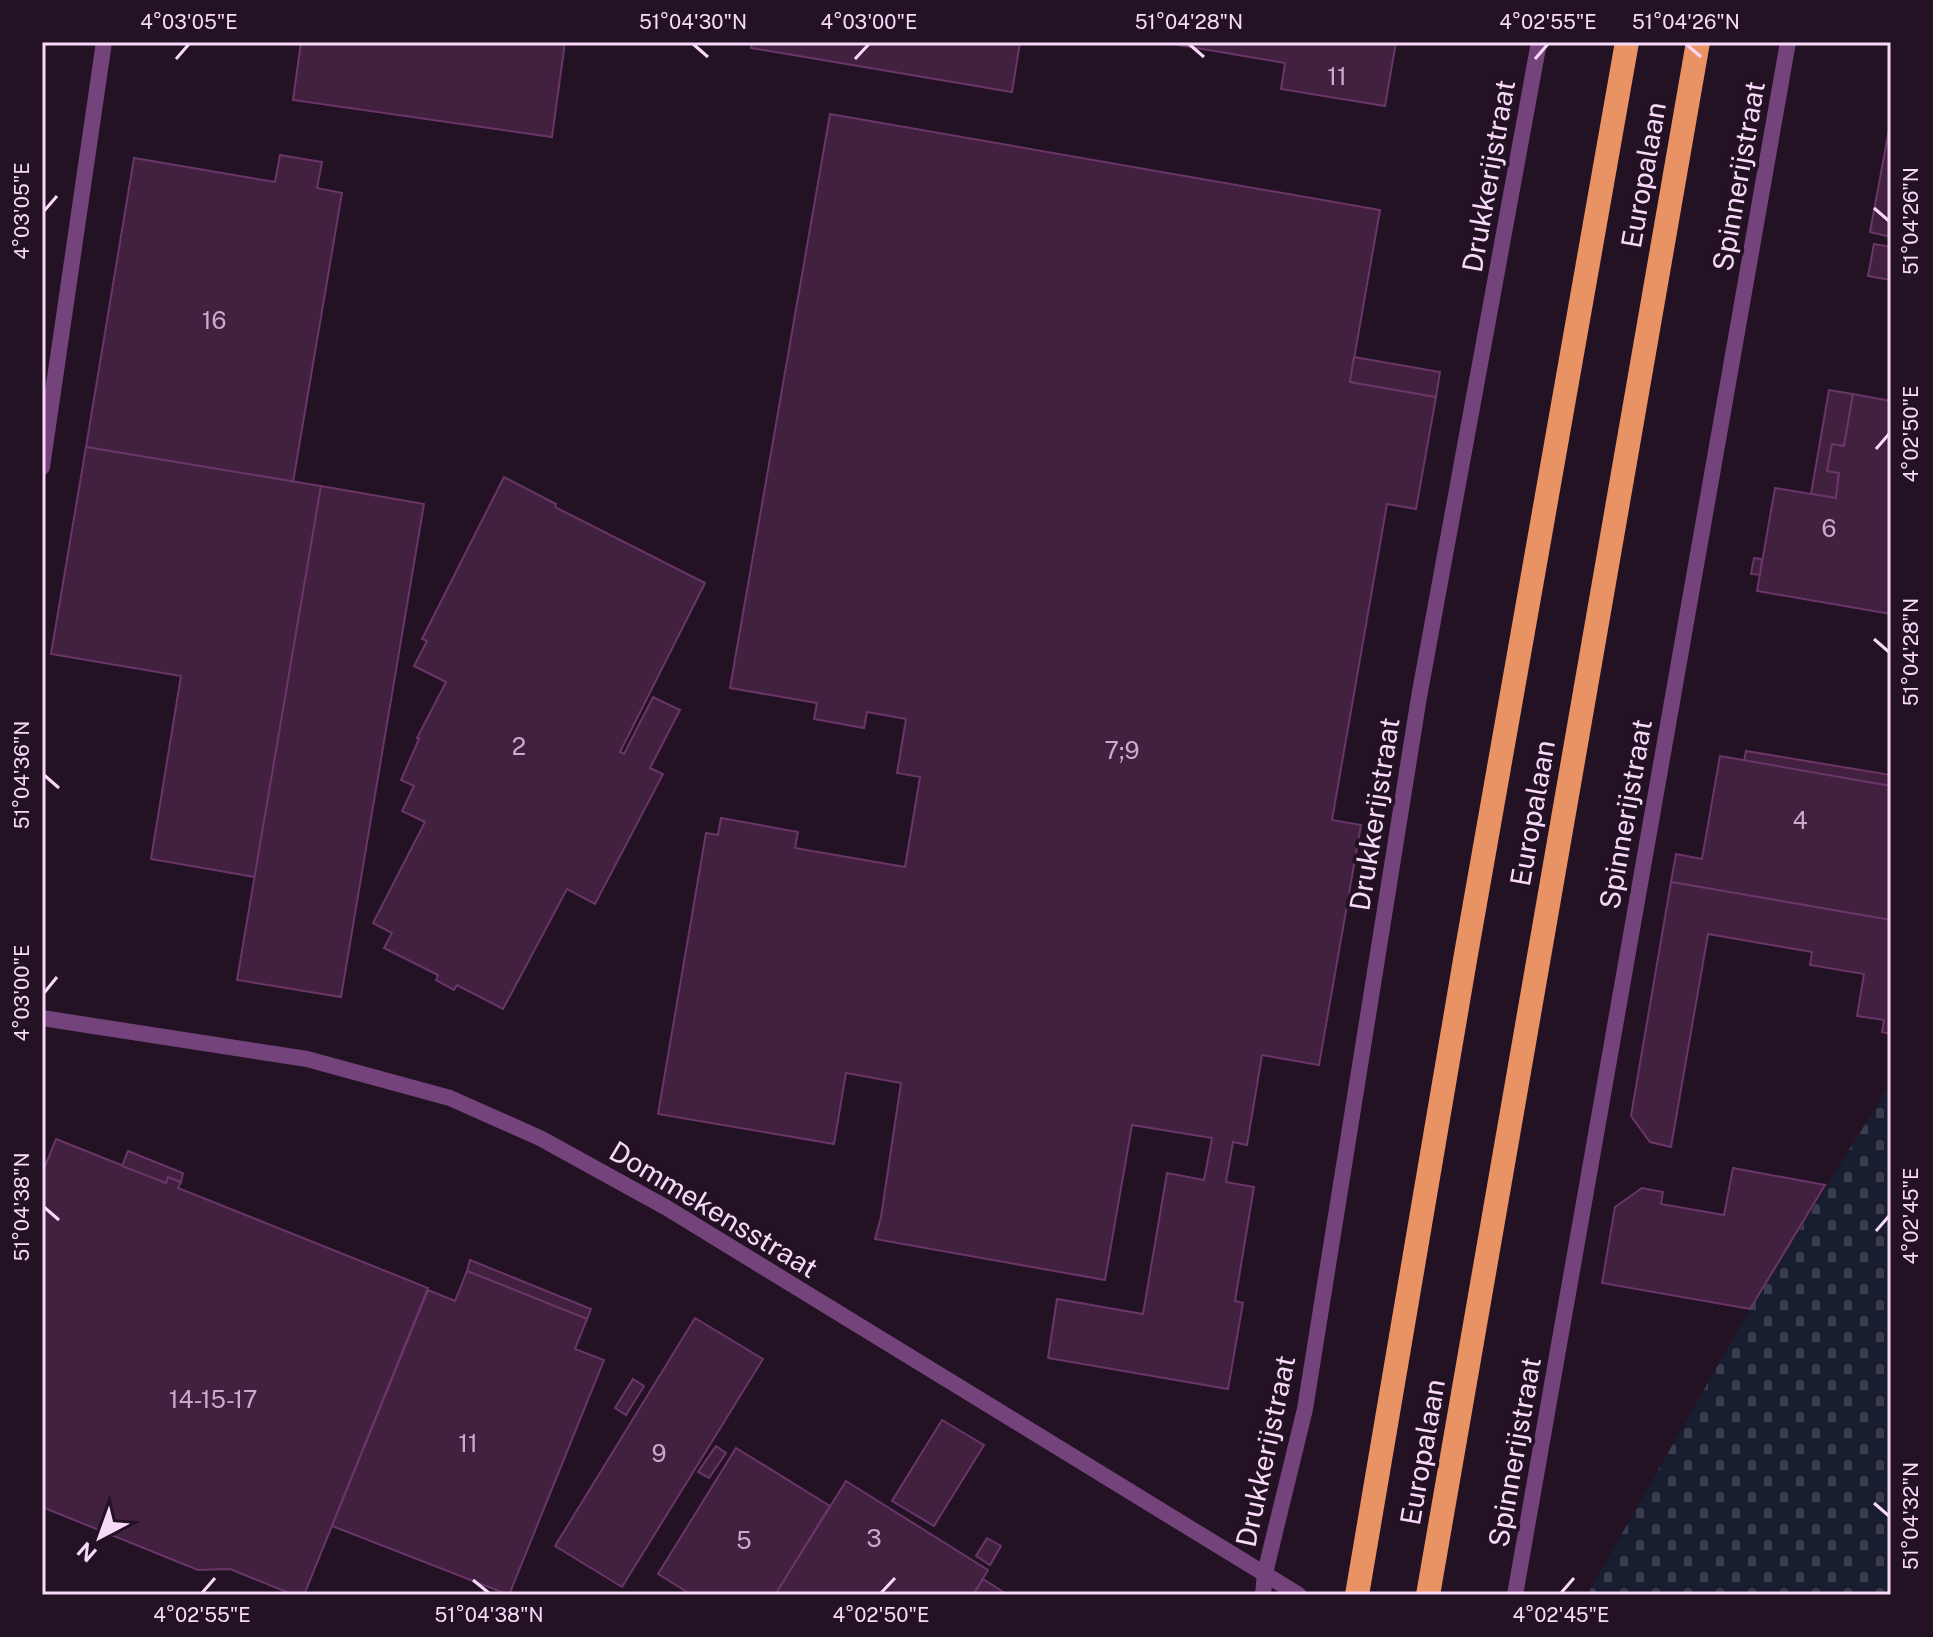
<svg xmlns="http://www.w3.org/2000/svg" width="1933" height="1637" font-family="'Public Sans',sans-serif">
<defs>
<pattern id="cemetery-stones" width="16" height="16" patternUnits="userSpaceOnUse" patternTransform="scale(2)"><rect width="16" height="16" fill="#181d2f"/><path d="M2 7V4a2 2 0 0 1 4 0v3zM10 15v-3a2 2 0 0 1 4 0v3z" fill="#3a3d4e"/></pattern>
</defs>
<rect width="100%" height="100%" fill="#231223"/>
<polygon fill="url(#cemetery-stones)" points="1891,1083 1891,1595 1587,1595 1750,1309"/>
<g fill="#412040" stroke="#6a3569" stroke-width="2">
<polygon points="301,42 565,42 552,137 293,100"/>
<polygon points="752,42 1020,42 1012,92 751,48"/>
<polygon points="1161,42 1396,42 1385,106 1281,89 1285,63"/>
<polygon points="830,114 1380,210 1350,382 1436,397 1416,509 1387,504 1332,820 1361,825 1319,1065 1262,1055 1247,1145 1233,1142 1226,1182 1254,1187 1235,1301 1243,1303 1228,1389 1048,1358 1057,1299 1143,1314 1167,1173 1204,1180 1212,1138 1132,1125 1105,1280 875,1239 881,1217 901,1083 846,1073 834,1144 658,1114 706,833 718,835 721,818 798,832 795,848 905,867 920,777 897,773 906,719 867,712 864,728 814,719 817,703 730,688"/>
<polygon points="1891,119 1891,237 1870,232"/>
<polygon points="280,155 322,162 317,188 342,193 293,482 86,447 134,158 275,182"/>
<polygon points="1874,244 1891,247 1891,280 1868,276"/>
<polygon points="1354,357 1440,372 1436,397 1350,382"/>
<polygon points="1829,390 1853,394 1844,446 1832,444 1827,471 1839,473 1836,498 1811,494"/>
<polygon points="1853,394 1891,401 1891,614 1757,591 1775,488 1836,498 1839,473 1827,471 1832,444 1844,446"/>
<polygon points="86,447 321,486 255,877 151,859 181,676 51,654"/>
<polygon points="504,477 556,504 555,507 705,583 620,752 624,754 653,697 680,710 650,768 663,774 595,904 567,889 503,1009 457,985 454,990 436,980 438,975 384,948 392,933 373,923 425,822 402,811 414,786 401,780 419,739 417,738 446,682 414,666 427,641 422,639"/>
<polygon points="321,486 424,504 341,997 237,980"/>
<polygon points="1754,558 1762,559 1760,575 1751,574"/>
<polygon points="1746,751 1891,775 1891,786 1744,761"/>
<polygon points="1720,756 1891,786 1891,920 1671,882 1676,854 1702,859"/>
<polygon points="1671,882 1891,920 1891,1034 1882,1032 1884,1020 1857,1016 1864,974 1810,965 1812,952 1708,934 1671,1147 1650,1142 1631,1116"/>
<polygon points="56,1139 166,1183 168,1177 181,1182 178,1188 428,1288 304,1595 294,1595 230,1569 198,1570 42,1507 42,1174"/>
<polygon points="128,1151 183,1173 181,1182 168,1177 166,1183 122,1166"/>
<polygon points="1733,1168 1825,1185 1750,1309 1602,1283 1615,1207 1642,1188 1663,1192 1661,1204 1724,1215"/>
<polygon points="470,1260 591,1309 587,1319 467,1271"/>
<polygon points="467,1271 587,1319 575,1349 604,1360 509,1595 332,1526 428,1290 455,1301"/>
<polygon points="695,1318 763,1359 622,1587 555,1546"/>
<polygon points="633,1379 644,1386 626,1415 615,1408"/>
<polygon points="942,1420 984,1445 934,1526 892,1501"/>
<polygon points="716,1446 726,1453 709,1478 698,1472"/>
<polygon points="736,1448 830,1506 775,1595 692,1595 658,1574"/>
<polygon points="846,1481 988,1570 973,1595 775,1595"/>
<polygon points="987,1538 1001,1546 990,1565 976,1556"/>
<polygon points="983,1579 1008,1595 973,1595"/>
</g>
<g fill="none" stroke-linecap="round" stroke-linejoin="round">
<g stroke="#74437b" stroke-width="16">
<polyline points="42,467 104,42"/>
<polyline points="42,1018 307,1059 450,1098 540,1138 667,1208 1299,1595"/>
<polyline points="1263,1595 1265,1573 1305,1409 1419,697 1539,42"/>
<polyline points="1515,1595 1788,42"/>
</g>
<g stroke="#e99264" stroke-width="24">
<polyline points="1357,1595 1465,960 1627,42"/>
<polyline points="1428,1595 1698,42"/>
</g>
</g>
<path fill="none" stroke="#f8d9fa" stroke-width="3" d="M693 44 708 57M1189 44 1204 57M1686 44 1701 57M176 59 189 44M855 59 869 44M1535 59 1548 44M1874 208 1889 221M44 211 57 196M1876 449 1889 434M1874 639 1889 652M44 775 59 788M44 993 57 977M44 1207 59 1220M1876 1231 1889 1216M1874 1503 1889 1516M473 1580 489 1593M202 1593 215 1578M881 1593 895 1578M1561 1593 1574 1578"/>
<g text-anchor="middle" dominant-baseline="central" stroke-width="8" stroke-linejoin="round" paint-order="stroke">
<g font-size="24" fill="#caabcc">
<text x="1337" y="76">11</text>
<text x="214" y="320">16</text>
<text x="1829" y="528">6</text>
<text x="519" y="746">2</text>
<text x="1122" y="750">7;9</text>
<text x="1800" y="820">4</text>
<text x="213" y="1399">14-15-17</text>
<text x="468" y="1443">11</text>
<text x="659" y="1453">9</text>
<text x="874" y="1538">3</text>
<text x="744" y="1540">5</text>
</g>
<g font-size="28" fill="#f8d9fa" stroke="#231223">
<text transform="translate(1643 175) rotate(-80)">Europalaan</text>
<text transform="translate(1488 176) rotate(-80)">Drukkerijstraat</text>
<text transform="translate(1738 176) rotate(-80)">Spinnerijstraat</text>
<text transform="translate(1532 813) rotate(-80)">Europalaan</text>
<text transform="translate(1374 814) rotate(-81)">Drukkerijstraat</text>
<text transform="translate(1625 814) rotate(-80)">Spinnerijstraat</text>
<text transform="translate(714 1209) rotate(31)">Dommekensstraat</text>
<text transform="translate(1265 1451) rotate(-78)">Drukkerijstraat</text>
<text transform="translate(1422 1452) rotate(-80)">Europalaan</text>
<text transform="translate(1514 1452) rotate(-80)">Spinnerijstraat</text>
</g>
</g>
<rect width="1933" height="1637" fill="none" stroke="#231223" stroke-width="88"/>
<g transform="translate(100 1537) rotate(221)" stroke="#231223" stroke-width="6" paint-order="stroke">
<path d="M0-6L14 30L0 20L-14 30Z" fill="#f8d9fa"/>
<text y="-12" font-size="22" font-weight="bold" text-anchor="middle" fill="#f8d9fa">N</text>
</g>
<rect x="44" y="44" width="1845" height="1549" fill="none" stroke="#f8d9fa" stroke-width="3"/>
<g font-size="20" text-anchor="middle" fill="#f8d9fa">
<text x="189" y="29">4°03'05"E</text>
<text x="693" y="29">51°04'30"N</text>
<text x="869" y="29">4°03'00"E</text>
<text x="1189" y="29">51°04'28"N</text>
<text x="1548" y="29">4°02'55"E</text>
<text x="1686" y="29">51°04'26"N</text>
<text transform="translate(22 211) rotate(-90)" y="7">4°03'05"E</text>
<text transform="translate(1911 221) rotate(-90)" y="7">51°04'26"N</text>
<text transform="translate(1911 434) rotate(-90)" y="7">4°02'50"E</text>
<text transform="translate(1911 652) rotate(-90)" y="7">51°04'28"N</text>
<text transform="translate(22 775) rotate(-90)" y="7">51°04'36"N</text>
<text transform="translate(22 993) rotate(-90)" y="7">4°03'00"E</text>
<text transform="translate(22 1207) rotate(-90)" y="7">51°04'38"N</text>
<text transform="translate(1911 1216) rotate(-90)" y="7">4°02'45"E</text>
<text transform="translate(1911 1516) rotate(-90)" y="7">51°04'32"N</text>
<text x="202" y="1622">4°02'55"E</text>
<text x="489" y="1622">51°04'38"N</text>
<text x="881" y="1622">4°02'50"E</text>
<text x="1561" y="1622">4°02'45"E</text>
</g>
</svg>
